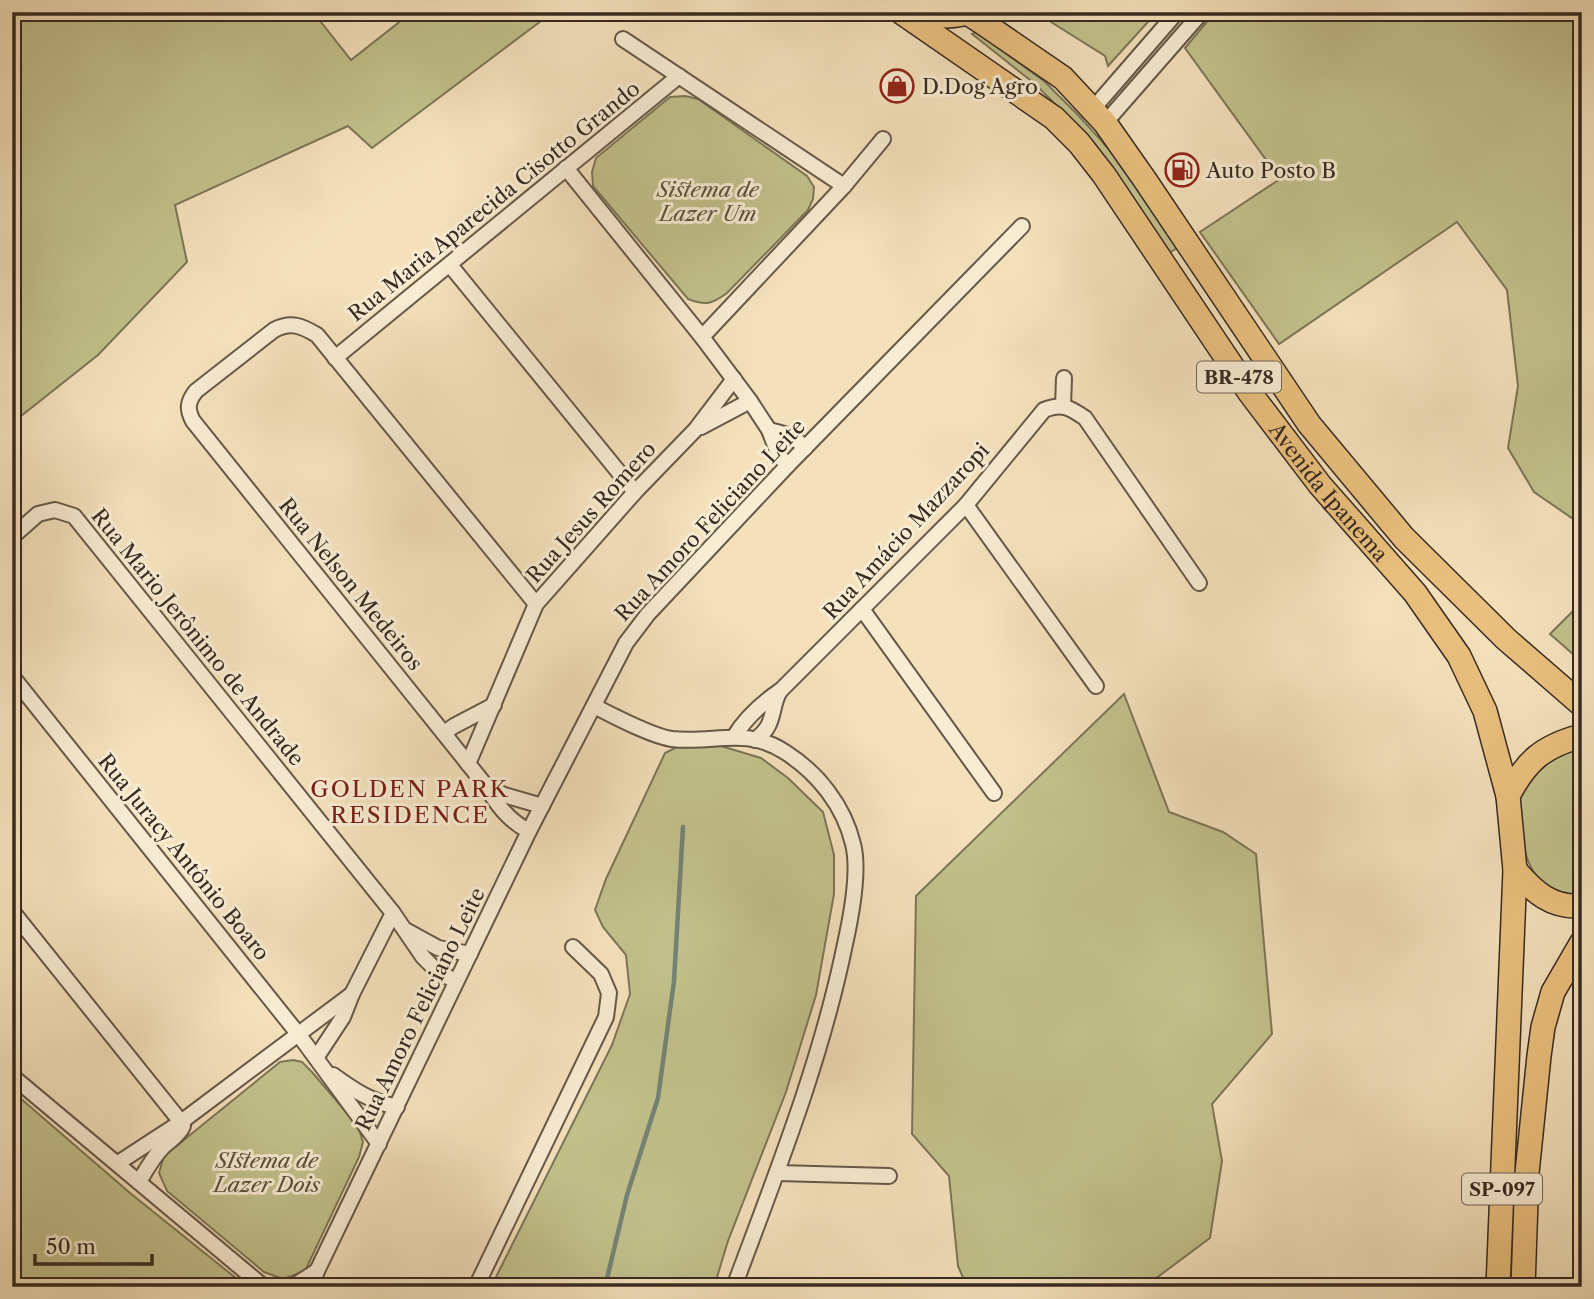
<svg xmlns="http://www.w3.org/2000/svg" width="1594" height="1299" font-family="'Libre Caslon Text',serif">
<rect width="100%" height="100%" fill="#f4e1bc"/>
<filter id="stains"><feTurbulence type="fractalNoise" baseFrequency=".00286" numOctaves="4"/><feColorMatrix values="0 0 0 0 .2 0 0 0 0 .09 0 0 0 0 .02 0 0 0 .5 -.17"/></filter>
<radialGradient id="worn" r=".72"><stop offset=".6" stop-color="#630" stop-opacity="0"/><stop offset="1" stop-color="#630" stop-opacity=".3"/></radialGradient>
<g fill="#c2c18c" stroke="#7c7657" stroke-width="2">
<polygon points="12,12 313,12 351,60 412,12 553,12 372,148 348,126 175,205 187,262 98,355 16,420 12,418"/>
<polygon points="1057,12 1157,12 1108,66 1105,56 1051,22"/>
<polygon points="1215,12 1582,12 1582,525 1534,492 1508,448 1518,386 1507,290 1457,222 1279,344 1200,232 1280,179 1185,48"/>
<polygon points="976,32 1044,81 1079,116 1115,156 1179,247 1169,253 1076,125 1035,84 972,34"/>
<path d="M685 96 698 99 807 176 814 187 813 199 808 210 727 293C712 304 706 306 688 299L593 186 592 172 596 158 670 97Z"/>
<polygon points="1580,604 1582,605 1582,662 1550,634"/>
<polygon points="1124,694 1169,812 1223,832 1256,854 1272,1034 1212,1104 1222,1161 1210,1238 1151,1282 1105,1287 967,1287 958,1266 949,1176 912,1134 916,896"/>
<path d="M1582 742V896C1518 893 1521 836 1519 787L1538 766Z"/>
<polygon points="721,746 761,758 788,778 823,812 834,855 834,894 816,995 786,1092 728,1241 714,1287 491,1287 612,1045 630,994 626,955 603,927 595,910 606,879 665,753 677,747"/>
<polygon points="293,1060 302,1062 312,1072 358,1126 363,1142 359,1157 305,1271 283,1279 264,1272 167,1191 159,1173 164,1156 280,1062"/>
<polygon points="12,1091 130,1193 247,1287 12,1287"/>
</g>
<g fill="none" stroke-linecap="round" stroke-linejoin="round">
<polyline stroke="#748375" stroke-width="4.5" points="605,1287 627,1195 658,1098 674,981 683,827"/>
<defs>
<g id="minor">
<polyline points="623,39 844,186"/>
<polyline points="1092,110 1177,12"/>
<polyline points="1105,123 1202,12"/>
<polyline points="566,168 702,337 750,401 769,430 779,456 788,465"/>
<polyline points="450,265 635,492"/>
<polyline points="702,337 844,186 883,139"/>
<polyline points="335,358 679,76"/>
<polyline points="1063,406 1064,378"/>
<polyline points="701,427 750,401"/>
<path d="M769 430C785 434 793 435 805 448"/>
<polyline points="966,505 1096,686"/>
<polyline points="12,537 38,514 55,510 74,516 393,913 423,957 438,972 456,981"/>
<polyline points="862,609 994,793"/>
<polyline points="12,676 299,1035 379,1144"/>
<path d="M594 706C614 716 651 736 672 739 714 744 745 726 785 752 818 773 844 806 853 844 860 871 851 917 845 944 821 1062 776 1174 734 1287"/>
<polyline points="444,733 454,726 494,705"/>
<path d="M734 737C746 717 762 703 781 690L966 505 1044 410C1062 403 1069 407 1085 418L1199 583"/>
<path d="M755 740C760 736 765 732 768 726 774 715 773 702 780 691"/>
<polyline points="468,764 536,604 635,492 696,429 734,379"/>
<polyline points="486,786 504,795 542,806"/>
<path d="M529 831C509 821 497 805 486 786L193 421C187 410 187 402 196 391L274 330C291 321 302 326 317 335L536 604"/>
<polyline points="12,911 181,1122"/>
<polyline points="407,931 438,948 470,954"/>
<polyline points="316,1058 343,1017 352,994 393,913"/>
<path d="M333 1075C355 1091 370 1101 397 1107"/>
<polyline points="12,1076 264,1287"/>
<polyline points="118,1163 181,1122 352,994"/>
<polyline points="777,1173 889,1176"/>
<path d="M139 1182C146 1170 153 1157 163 1147 170 1140 179 1136 183 1126"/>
<polyline points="292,1287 317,1271"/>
<polyline points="311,1287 317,1271 529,831 626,643 648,614 788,465 1022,226"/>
<polyline points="476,1287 606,1017 609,993 601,974 573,947"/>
</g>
<g id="primary">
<path id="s1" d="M901 12 1054 118 1079 143 1104 175 1250 393 1320 485 1415 593 1459 656 1485 711 1508 796 1515 870 1498 1287"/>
<path d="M930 12C943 18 954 16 968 13"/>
<polyline points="966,12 980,21 1063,78 1105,123 1145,180 1309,424 1404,538 1506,639 1582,705"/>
<path d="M1508 796C1526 761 1543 746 1582 736"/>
<path d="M1515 870C1534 892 1551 908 1582 906"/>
<polyline points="1523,1287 1527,1173 1539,1056 1543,1027 1553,992 1582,942"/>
</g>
</defs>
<use href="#minor" stroke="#665848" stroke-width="18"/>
<use href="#primary" stroke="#372a22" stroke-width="26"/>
<use href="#minor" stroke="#f8ecd3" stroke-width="14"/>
<use href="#primary" stroke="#eac07e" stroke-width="23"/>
</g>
<defs>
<symbol id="shop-ring" viewBox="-11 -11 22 22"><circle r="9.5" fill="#f8ecd3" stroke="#8f2418" stroke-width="1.5"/><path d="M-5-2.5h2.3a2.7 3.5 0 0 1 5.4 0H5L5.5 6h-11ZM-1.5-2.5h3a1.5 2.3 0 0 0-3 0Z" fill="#8f2418"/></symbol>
<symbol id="fuel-ring" viewBox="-11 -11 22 22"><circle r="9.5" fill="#f8ecd3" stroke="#8f2418" stroke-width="1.5"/><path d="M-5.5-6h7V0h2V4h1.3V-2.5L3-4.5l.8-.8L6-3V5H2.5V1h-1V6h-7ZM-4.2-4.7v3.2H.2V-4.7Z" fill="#8f2418"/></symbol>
</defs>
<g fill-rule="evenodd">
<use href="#shop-ring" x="878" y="67" width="38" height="38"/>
<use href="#fuel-ring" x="1163" y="151" width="38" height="38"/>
</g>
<g text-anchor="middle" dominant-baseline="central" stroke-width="6" stroke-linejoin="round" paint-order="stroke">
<g fill="#f8ecd3" stroke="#716457" stroke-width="2">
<rect x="1197" y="361.5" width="84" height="31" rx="5"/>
<rect x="1462" y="1173.5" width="80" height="31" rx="5"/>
</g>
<g font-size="19" font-weight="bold" fill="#372a22">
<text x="1239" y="377">BR-478</text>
<text x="1502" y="1189">SP-097</text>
</g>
<g font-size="21" fill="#372a22" stroke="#f8ecd3" text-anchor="start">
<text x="922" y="86">D.Dog Agro</text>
<text x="1206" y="170">Auto Posto B</text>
</g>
<g font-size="21" font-style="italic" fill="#5a503c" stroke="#f8ecd3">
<text x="708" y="189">Sistema de<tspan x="708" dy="24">Lazer Um</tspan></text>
<text x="267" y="1160">SIstema de<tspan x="267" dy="24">Lazer Dois</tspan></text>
</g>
<g font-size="21" fill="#372a22" stroke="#f8ecd3">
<text transform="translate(494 201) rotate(-39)">Rua Maria Aparecida Cisotto Grando</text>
<text stroke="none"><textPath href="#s1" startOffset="651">Avenida Ipanema</textPath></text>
<text transform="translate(591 512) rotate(-48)">Rua Jesus Romero</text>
<text transform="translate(710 520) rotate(-47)">Rua Amoro Feliciano Leite</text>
<text transform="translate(906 531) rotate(-47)">Rua Amácio Mazzaropi</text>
<text transform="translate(351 584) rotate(51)">Rua Nelson Medeiros</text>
<text transform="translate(198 637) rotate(51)">Rua Mario Jerônimo de Andrade</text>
<text transform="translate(184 857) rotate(51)">Rua Juracy Antônio Boaro</text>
<text transform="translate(420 1009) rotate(-64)">Rua Amoro Feliciano Leite</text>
</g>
<g font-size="23" letter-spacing="2" fill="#7a1f14" stroke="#f8ecd3">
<text x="410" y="789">GOLDEN PARK<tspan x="410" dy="26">RESIDENCE</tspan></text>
</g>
</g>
<rect width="1594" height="1299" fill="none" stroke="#f4e1bc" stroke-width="42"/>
<rect x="14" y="14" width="1566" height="1271" fill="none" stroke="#372a22" stroke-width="3.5"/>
<rect x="21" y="21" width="1552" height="1257" fill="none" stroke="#372a22" stroke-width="2"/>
<path d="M35 1254v10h117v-10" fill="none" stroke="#372a22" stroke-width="3.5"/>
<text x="46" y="1254" font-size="21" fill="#372a22" stroke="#f8ecd3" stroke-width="5" paint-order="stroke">50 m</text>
<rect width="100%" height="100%" filter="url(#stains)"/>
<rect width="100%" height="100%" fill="url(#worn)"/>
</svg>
